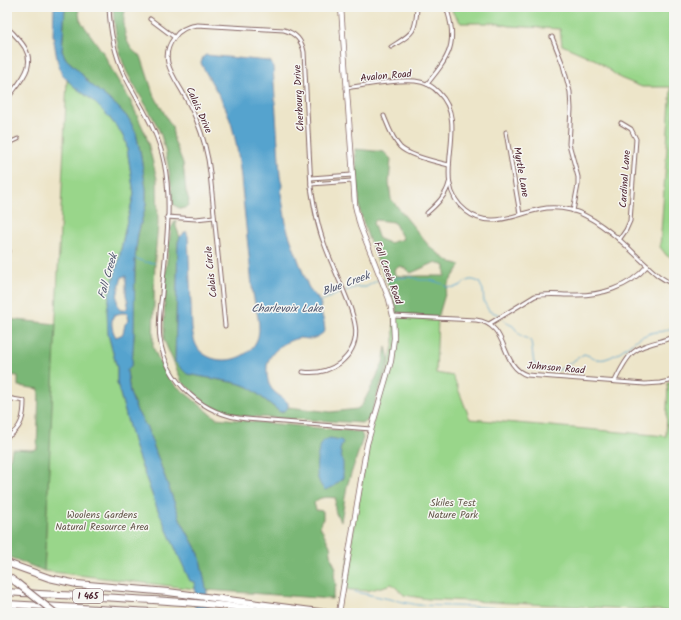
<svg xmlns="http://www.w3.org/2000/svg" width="681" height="620" font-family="Kalam,sans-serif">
<rect width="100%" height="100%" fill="#f6f6f2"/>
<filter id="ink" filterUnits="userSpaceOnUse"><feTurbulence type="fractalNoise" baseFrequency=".025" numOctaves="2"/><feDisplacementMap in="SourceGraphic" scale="8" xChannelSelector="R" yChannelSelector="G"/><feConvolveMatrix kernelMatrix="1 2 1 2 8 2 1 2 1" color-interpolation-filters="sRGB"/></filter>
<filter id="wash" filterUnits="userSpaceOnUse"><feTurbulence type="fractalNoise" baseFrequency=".012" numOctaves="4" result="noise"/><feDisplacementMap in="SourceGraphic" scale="16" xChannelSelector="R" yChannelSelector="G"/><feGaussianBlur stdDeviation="0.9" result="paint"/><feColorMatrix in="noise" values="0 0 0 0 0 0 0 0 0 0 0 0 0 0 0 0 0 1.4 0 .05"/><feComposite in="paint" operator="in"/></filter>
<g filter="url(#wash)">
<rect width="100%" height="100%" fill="#ede5c9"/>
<g fill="#99d68a" stroke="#727a5a">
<polygon points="451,7 674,7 674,258 667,256 660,247 671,87 642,87 620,78 596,60 562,45 560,29 510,26 495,23 461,23 453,13"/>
<polygon points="67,80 72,85 92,100 108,116 120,131 126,142 134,194 126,225 119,259 110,292 108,334 117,368 117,383 135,448 157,508 190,580 195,582 196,589 44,571"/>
<polygon points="393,313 438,318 436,373 453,376 470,419 666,436 668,382 674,385 674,611 428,599 404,595 392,584 367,591 343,589 371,429 394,343"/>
</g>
<g fill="#7ab776" stroke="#626b50" fill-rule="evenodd">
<path d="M65 7H78L80 20 104 54 114 74 130 100 146 135 157 179 158 224 155 256 153 347 160 363 174 384 216 418 361 432 363 438 347 486 341 521C334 513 334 508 336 498 328 497 319 496 314 503L316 510 323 511V519L320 526 330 546 332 560 336 568 334 575 336 585 332 599 206 590 199 554 181 521 147 428 137 411 130 393 127 371 132 364 134 336 135 258 138 234 146 205V189L140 151 136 133 129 119 117 106 89 83 79 71 66 59 62 51Z"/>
<path d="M113 7H126C121 22 124 49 141 56L153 93 172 127 174 140 183 163 186 192 189 200 188 206C182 210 179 209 173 204 171 181 168 158 161 135 153 114 140 97 130 78 119 59 114 29 113 7Z"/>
<path d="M355 149 384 152 391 159 389 183 391 199 429 246 448 261 461 265 448 284 438 318 396 313V307L390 290 368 237 360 212ZM376 220 394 222 403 239 389 243 379 239 373 223ZM436 262 445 266V276H401L395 275 394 269 401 266 411 273Z"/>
<polygon points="176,220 176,227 180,237 178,242 175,362 187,374 237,383 249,387 280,412 282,412 288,407 331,412 357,409 362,405 376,378 383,363 386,347 389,359 369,420 363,423 242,416 208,405 182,382 164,340 165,277 171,228"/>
<polygon points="7,319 56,324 44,571 7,556 7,460 10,459 12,449 32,450 37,449 39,389 18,386 18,376 7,375"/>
</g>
<g fill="#55a3ce" stroke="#50617c" fill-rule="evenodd">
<path d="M54 7H65L62 51 66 59 79 71 89 83 117 106 129 119 136 133 140 151 146 189V205L138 234 135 258 134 336 132 364 127 371 130 393 137 411 147 428 181 521 199 554 207 593 208 613H195V582L190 581 157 508 135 448 117 383V368L108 334 107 311 110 292 119 259 126 225 134 194 126 142 120 131 108 116 92 100 72 85 61 73 57 59 53 35ZM124 276H126V295L128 302 127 308 125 310H120C114 301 119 287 122 277ZM121 313H127L129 320 125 324 123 334 116 337C112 331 110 322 114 315Z"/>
<path d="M206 55 268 61 271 62 273 67 280 176 282 185 281 193 287 229 293 246 308 286 312 293 317 297 321 305 320 309 324 322 325 331C321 335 315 339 309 339 306 339 303 338 300 338 285 340 268 353 267 367 267 373 267 380 270 386 274 394 282 396 288 403V408L282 412H280L249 387 237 383 187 374 175 362 178 242 180 237 186 231 188 236 189 258 192 329C193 337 195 345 200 351 218 368 251 360 258 337 262 321 253 302 252 286 249 256 246 227 243 198 240 169 238 141 228 114 221 96 209 80 201 63L203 57Z"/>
<path d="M330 438 341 440 343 442 340 450 343 463V478L333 487 325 490C313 480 315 454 323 441Z"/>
</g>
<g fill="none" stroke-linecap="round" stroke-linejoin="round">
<g stroke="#55a3ce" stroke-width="1">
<polyline points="134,258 145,262 155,263"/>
<path d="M386 281 393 280 396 278 411 277 420 280H430L443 284 446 287C449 287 453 288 456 287 467 284 466 276 479 282L483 290 484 302 489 311 500 315"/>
<polyline points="345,291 357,287 366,287 378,280"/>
<polyline points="319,302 342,292"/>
<path d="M503 319 507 323 513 326 520 335 531 341 534 364 543 368 559 370 584 354C591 356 597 361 605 359 621 355 631 340 648 334 658 330 666 334 674 325"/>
<polyline points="351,591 418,605 481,607 560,613"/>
</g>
</g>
</g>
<g filter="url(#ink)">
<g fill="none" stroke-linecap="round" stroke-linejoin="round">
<defs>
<g id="street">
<path d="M109 7C110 30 114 53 124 74 139 105 157 127 164 162 173 205 165 251 162 294 160 309 158 324 160 339 166 383 204 415 246 419L371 429"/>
<polyline points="150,19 174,37"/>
<path d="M7 28C12 31 16 37 20 41 40 64 21 80 7 99"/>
<polyline points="552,37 563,65 570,92 571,109 569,144 578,177 578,185 573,211"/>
<path d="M391 47C413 33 416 33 417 7"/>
<path d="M427 84C449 57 459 43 446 7"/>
<path d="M346 88C368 85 393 79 415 81 424 82 433 86 439 93 472 126 427 181 466 211 489 230 516 214 541 209 551 207 562 208 571 210 594 216 623 242 640 259 651 269 659 279 674 284"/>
<path d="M384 116C388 126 392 138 400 147 409 156 436 162 449 165"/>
<polyline points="506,132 520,214"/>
<polyline points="7,144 18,139"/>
<polyline points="311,178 352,175"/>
<polyline points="311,184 352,181"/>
<path d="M427 213C436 205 446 196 449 183"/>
<polyline points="167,217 196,219 214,217"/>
<polyline points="619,240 626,230 630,221 636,139 631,129 621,123"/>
<polyline points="7,251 9,251"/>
<path d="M393 316 476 320C510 324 499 366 527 375L645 384 660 383 674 380"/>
<path d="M489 324 535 296C546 293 560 295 572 295 599 296 629 288 647 266"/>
<path d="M225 326 210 173C208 154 203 136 196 119 192 109 187 100 182 91 172 74 159 57 174 38 179 30 188 26 197 25L284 30C295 33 302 41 304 52L311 187C314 206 317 225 324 243 330 260 338 277 345 294 355 318 365 343 340 363 329 371 317 374 303 372"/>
<path d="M615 381C633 343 637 349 674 337"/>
<path d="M7 398 24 401C24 416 22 429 7 437"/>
</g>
<polyline id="secondary" points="339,613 367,444 391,361 394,338 393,316 389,299 360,226 355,205 341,7"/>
<g id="highway">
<polyline points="7,563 49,578 77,584 168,592 327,613"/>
<polyline points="7,576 17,583"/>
<path d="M7 592C99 598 191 599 282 613"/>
<polyline points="7,604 170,613"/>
</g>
</defs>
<use href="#street" stroke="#836462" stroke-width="5"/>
<use href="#secondary" stroke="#836462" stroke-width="6"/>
<use href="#highway" stroke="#836462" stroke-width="8"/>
<use href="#street" stroke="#fff" stroke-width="3"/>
<use href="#secondary" stroke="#fff" stroke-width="4.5"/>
<use href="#highway" stroke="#fff" stroke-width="6"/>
<defs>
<polyline id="highway-bridge" points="17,583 55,613"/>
</defs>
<use href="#highway-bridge" stroke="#836462" stroke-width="8" stroke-linecap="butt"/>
<use href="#highway-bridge" stroke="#fff" stroke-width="6"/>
</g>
</g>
<g text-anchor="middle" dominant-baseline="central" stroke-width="3" stroke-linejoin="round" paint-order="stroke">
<rect fill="#f6f6f2" stroke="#7e6067" stroke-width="1" x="73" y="589" width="30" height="14" rx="3"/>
<g font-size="9" font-weight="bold" fill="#4a1f2b">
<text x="88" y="596">I 465</text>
</g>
<g font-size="10" fill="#4a1f2b" stroke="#f6f6f2">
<text transform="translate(386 76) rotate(-5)">Avalon Road</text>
<text transform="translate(299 98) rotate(-93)">Cherbourg Drive</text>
<text transform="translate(199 110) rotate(66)">Calais Drive</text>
<text transform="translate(521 172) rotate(80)">Myrtle Lane</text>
<text transform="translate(625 179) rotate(-86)">Cardinal Lane</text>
<text transform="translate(211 272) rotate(-96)">Calais Circle</text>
<text transform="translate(388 273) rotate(70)">Fall Creek Road</text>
<text transform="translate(556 368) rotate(5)">Johnson Road</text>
</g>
<g font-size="10" fill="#625648" stroke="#f6f6f2">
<text x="453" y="503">Skiles Test<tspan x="453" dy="12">Nature Park</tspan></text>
<text x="102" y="515">Woolens Gardens<tspan x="102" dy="12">Natural Resource Area</tspan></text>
</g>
<g font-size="11" font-style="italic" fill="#4e546c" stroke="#f6f6f2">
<text transform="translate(108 276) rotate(-74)">Fall Creek</text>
<text transform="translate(346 284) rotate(-20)">Blue Creek</text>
<text x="287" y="309">Charlevoix Lake</text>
</g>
</g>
<rect width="681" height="620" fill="none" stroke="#f6f6f2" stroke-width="24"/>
</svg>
